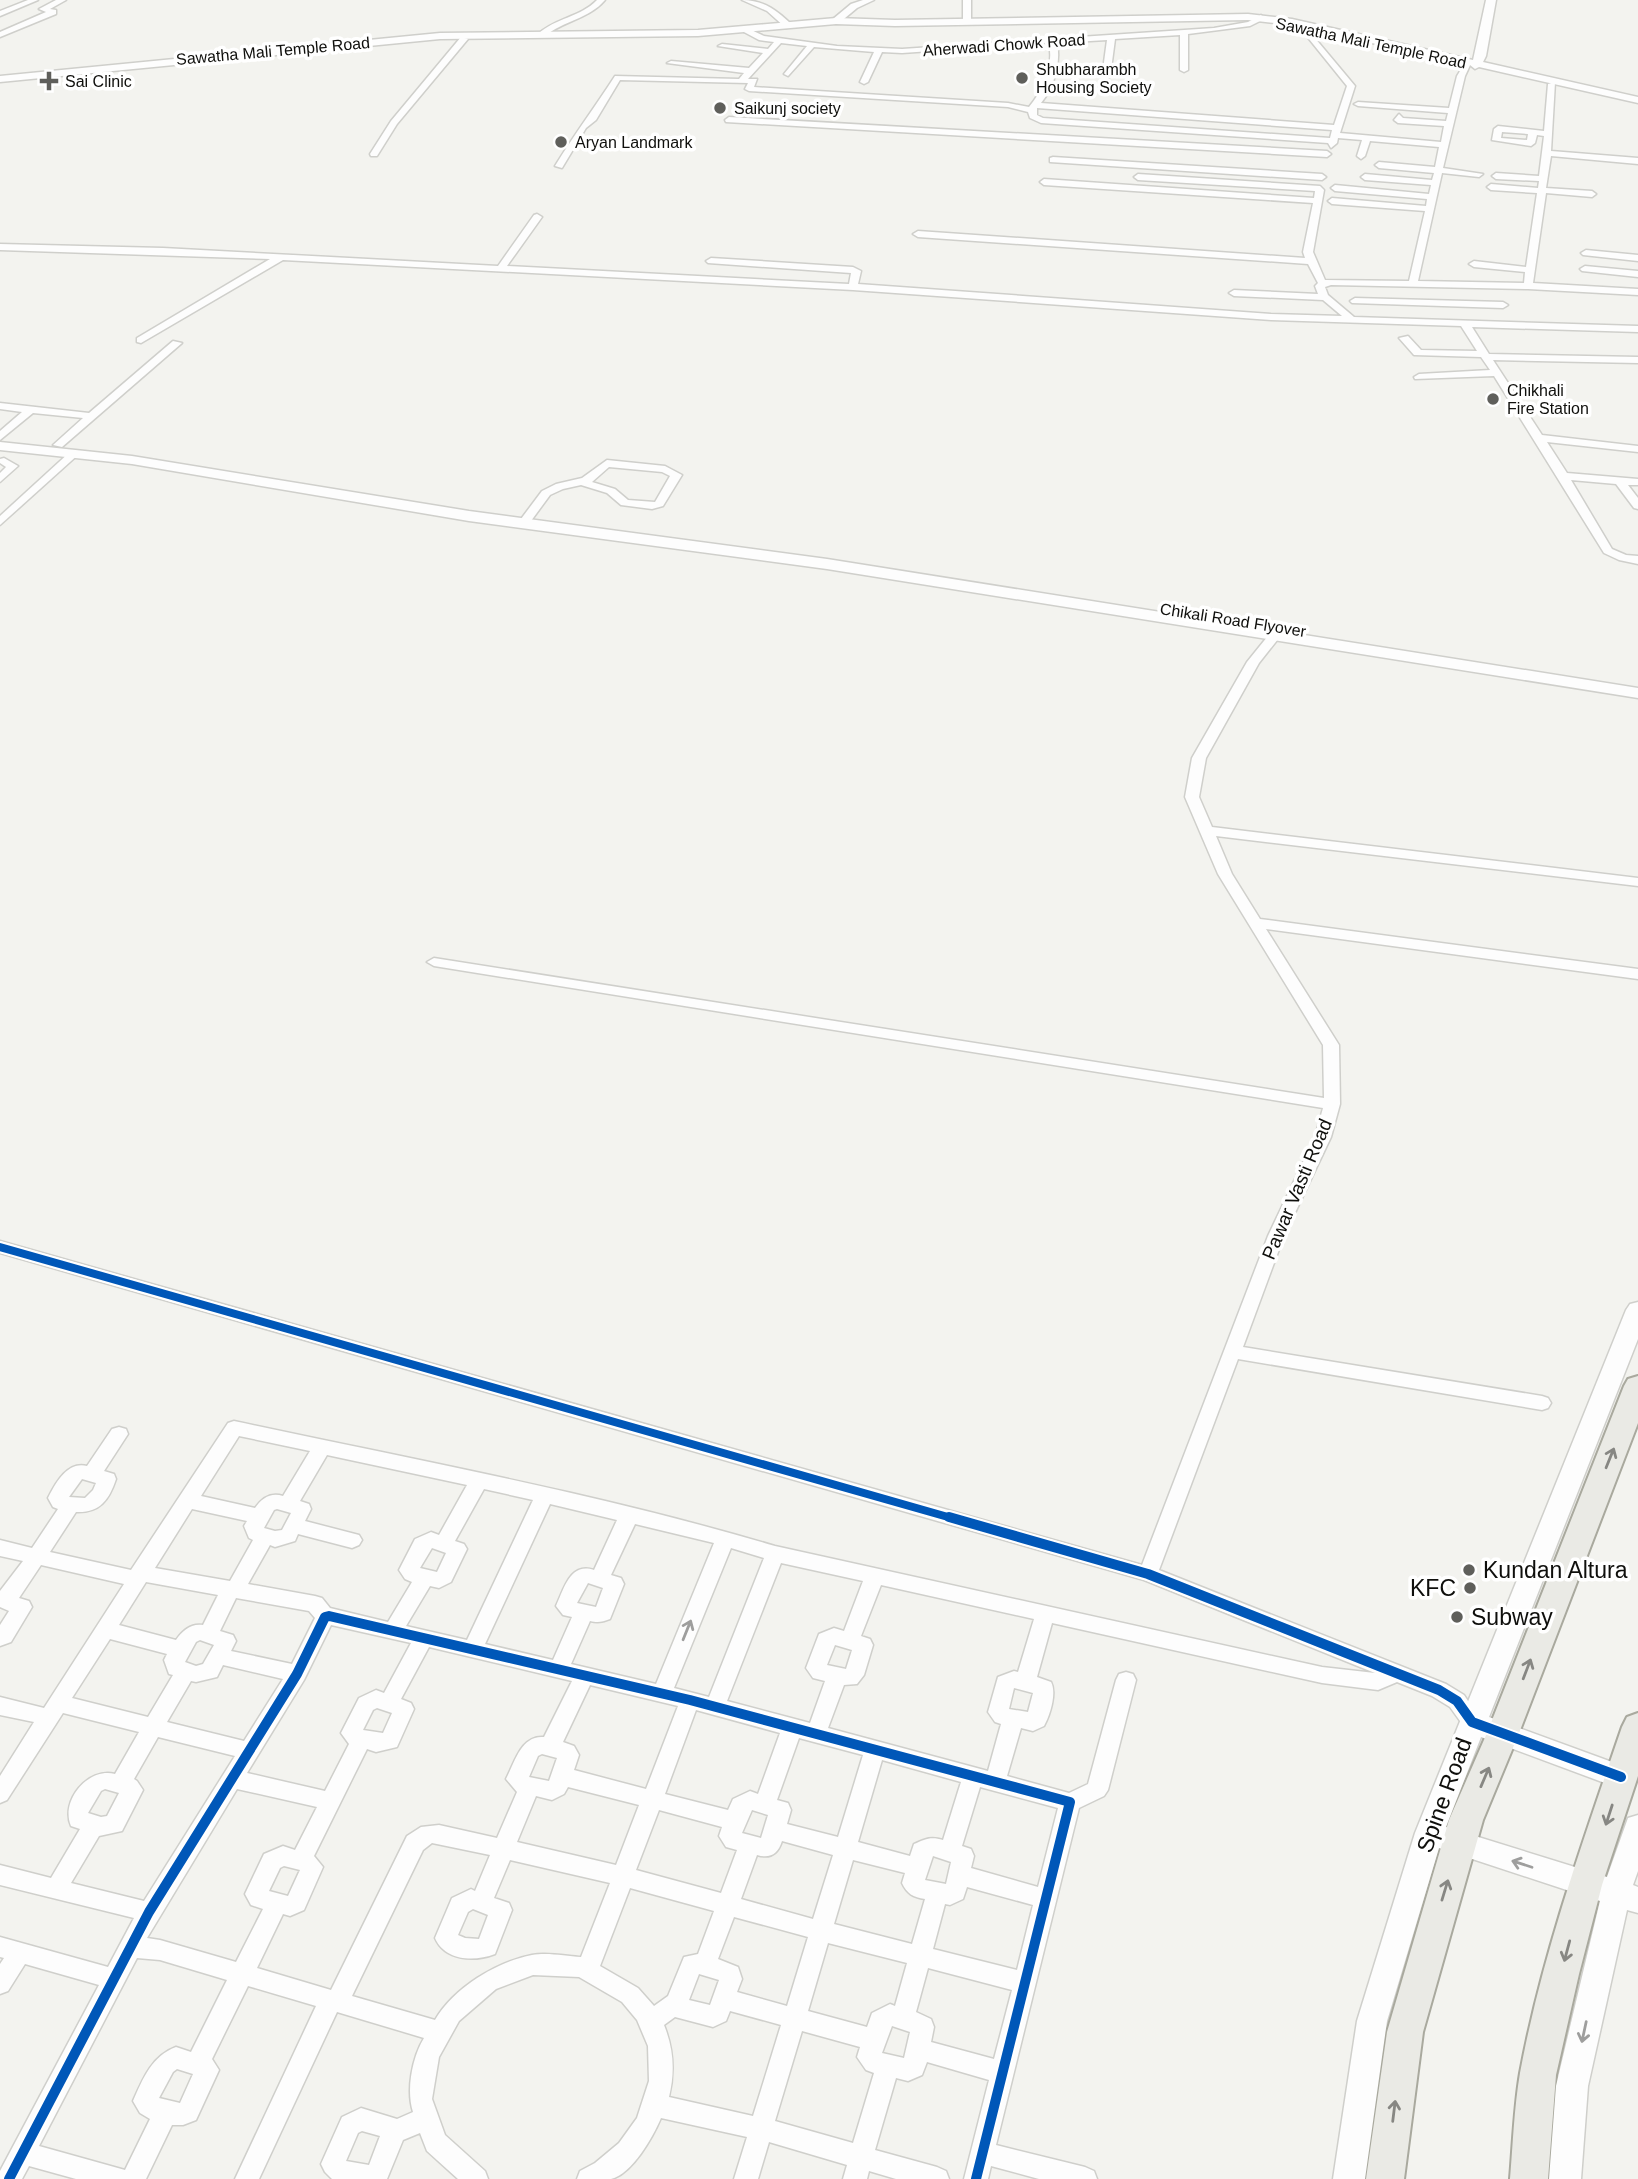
<svg xmlns="http://www.w3.org/2000/svg" width="1638" height="2179" font-family="Helvetica,sans-serif">
<rect width="100%" height="100%" fill="#f3f3ef"/>
<g fill="none" stroke-linecap="round" stroke-linejoin="round">
<defs>
<g id="street">
<polygon points="28,0 38,0 0,16 0,11"/>
<polygon points="56,0 66,0 50,9 56,10 56,14 0,37 0,32 46,12 39,9"/>
<path d="M597 0H605C589 19 563 21 545 36L538 34C555 18 581 17 597 0Z"/>
<path d="M742 0C764 0 778 11 793 26L786 28 767 11Z"/>
<polygon points="863,0 874,0 857,8 839,23 833,23 833,19 851,4"/>
<polygon points="963,0 971,0 971,21 967,23 963,21"/>
<path d="M1261 15 1264 19 1250 26 1188 34V70L1184 72 1180 70V35L1115 39 1110 77 1106 79 1102 77 1107 40 1057 43C1061 63 1054 87 1041 103L1334 125 1347 86 1301 29 1304 25 1355 86 1340 133 1441 142 1444 126 1398 123 1394 120 1399 114 1403 118 1446 121 1448 113 1358 106 1354 104 1358 102 1449 108 1457 76 1465 63H1471L1465 76 1443 168 1483 174 1479 177 1442 173 1418 281 1524 283 1525 272 1474 267 1469 264 1474 261 1526 267 1537 193 1491 190 1487 187 1491 184 1538 188 1539 181 1496 179 1492 176 1496 173 1539 176 1544 136 1537 135 1535 143 1531 146 1492 140 1494 129 1498 126 1544 131 1548 84 1555 82 1551 151 1638 158V164L1551 156 1546 188 1592 191 1596 194 1592 197 1546 193 1533 283 1638 289V295L1528 289 1331 285 1325 287 1328 295 1354 317 1638 326V332L1472 327 1489 354 1638 357V363L1493 360 1542 435 1638 446V452L1547 442 1567 473 1638 479V485H1628L1638 498V509L1634 508 1616 484 1571 480 1612 549 1626 555 1638 556V564L1619 560 1604 553 1494 376 1415 379 1414 377 1419 374 1490 370 1481 357 1414 355 1399 338 1408 336 1421 350 1477 351 1461 326 1271 320 853 290 283 260 141 343 137 342V338L270 259 0 250V244L163 248 498 266 534 215 537 214 542 217 507 266 849 284 851 273 708 263 706 261 711 258 853 267 861 271 858 284 1271 314 1342 316 1323 300 1234 296 1229 293 1234 290 1318 294 1315 286 1318 283 1308 264 918 237 913 234 918 231 1305 258 1303 252 1313 203 1044 185 1040 182 1044 179 1314 198 1315 191 1138 180 1134 177 1138 174 1320 186 1324 190 1313 252 1325 280 1409 281 1425 211 1332 204 1328 201 1332 198 1426 206 1427 199 1335 191 1331 188 1335 185 1429 194 1431 185 1365 180 1361 177 1365 174 1432 180 1434 173 1379 168 1375 165 1379 162 1435 167 1439 147 1370 141 1365 156 1361 159 1357 156 1362 140 1338 138 1337 143 1331 148 1328 143 1041 123 1030 118 1028 112 1008 107 749 91 745 89 748 83 620 80 596 120 586 128 562 168 555 166C574 135 595 107 615 76L739 79 744 73 667 63 671 61 749 68 763 53 718 46 722 44 768 49 774 42 759 40 744 32 747 28 764 36 837 46 902 49 1214 28 1248 22ZM781 43 807 46 784 74 788 76 814 47 874 52 860 82 864 84 868 82 882 52 902 53 1049 43C1054 67 1043 90 1029 107L1008 103 754 87 757 79H748ZM1037 108 1332 130 1330 138 1043 118 1037 115ZM1502 132 1528 134 1527 140 1501 138Z"/>
<polygon points="461,37 468,39 397,124 377,156 371,156 370,154 391,121"/>
<polygon points="729,117 1327,151 1331,154 1327,157 726,122 725,120"/>
<polygon points="1053,157 1322,174 1326,177 1322,180 1050,162 1050,158"/>
<polygon points="1586,250 1638,255 1638,261 1583,255 1581,253"/>
<polygon points="1585,266 1638,271 1638,277 1582,271 1580,269"/>
<polygon points="1355,298 1503,302 1508,305 1503,308 1352,303 1350,301"/>
<polygon points="173,341 182,343 62,447 53,445 83,418 33,413 0,440 0,431 22,412 0,409 0,403 89,413"/>
<polygon points="71,451 80,453 0,525 0,516"/>
<polygon points="4,458 18,466 0,482 0,473 6,467 0,463 0,459"/>
<path d="M607 460 665 466 682 475 663 506 652 509 621 505 607 493 581 485 563 489 550 495 528 525H520L518 523 542 491 556 484 582 478ZM609 467 662 472 670 476 655 502 628 500 615 489 592 482Z"/>
<path d="M1276 630 1282 634 1259 663 1206 758 1199 797 1212 827 1638 878V886L1216 836 1232 874 1260 919 1638 969V979L1266 929 1339 1045 1340 1104 1331 1137 1284 1236 1243 1347 1542 1396 1548 1398 1551 1403 1548 1408 1542 1410 1238 1359 1159 1570 1446 1684 1464 1695 1482 1722 1479 1728 1472 1731 1465 1728 1450 1707 1432 1696 1397 1682 1378 1690 1322 1683 1052 1623 1037 1677 1051 1682C1057 1693 1050 1715 1044 1726L1033 1731 1021 1728 1007 1776 1069 1793 1088 1784 1116 1680 1119 1674 1126 1672 1133 1674 1136 1680 1108 1790 1104 1796 1079 1808 996 2145 1085 2167 1094 2171 1097 2179H1039L991 2166 988 2179H964L989 2080 927 2062 922 2075 908 2081 896 2078 875 2150 937 2167 946 2171 949 2179H896L869 2171 867 2179H843L847 2165 769 2142 758 2179H734L747 2137 661 2118C653 2137 632 2174 611 2179 601 2179 587 2179 577 2179L580 2171 595 2163 619 2143 637 2118 649 2081 648 2046 637 2020 622 2002 579 1977 533 1975 496 1989 459 2021 439 2057 432 2099 445 2135 485 2171 488 2179H458L427 2151 420 2133 403 2140 387 2179H332L325 2172 321 2164 342 2117 361 2108 397 2119 413 2112C406 2090 412 2058 424 2038L337 2012 259 2179H235L316 2006 248 1986 212 2059 219 2070 196 2120 183 2125H172L146 2179H76L29 2166 22 2179H0V2171L99 1985 25 1964 8 1991 0 1994V1964L4 1958 0 1957V1937L108 1967 134 1918 0 1885V1865L51 1878 80 1829 71 1826C60 1801 88 1767 115 1774L139 1732 63 1713 7 1800 0 1803V1776L34 1722 0 1715V1697L44 1708 124 1584 41 1565 19 1598 29 1601 32 1607 11 1642 0 1646V1625L9 1611 0 1607V1591L23 1561 0 1556V1540L32 1548 58 1509 53 1507 48 1498C56 1482 68 1461 87 1466L112 1429 119 1427 126 1429 128 1434 104 1471 114 1474 116 1479C109 1500 100 1513 76 1512L50 1552 131 1570 228 1423 234 1421C414 1460 597 1493 775 1546L1322 1667 1375 1673 1144 1580 0 1253V1241L1142 1565 1268 1236 1315 1137 1323 1108 434 966 427 962 434 958 1324 1098 1323 1045 1218 874 1185 797 1192 758 1247 662 1272 631ZM239 1436 310 1451 283 1496C271 1492 262 1498 255 1508L201 1496ZM327 1455 467 1485 439 1535 431 1532 415 1539 399 1570 405 1579 412 1582 388 1622 330 1608 322 1598 315 1596 248 1584 270 1545 275 1547 295 1541 298 1534 352 1548 359 1545 362 1540 359 1535 305 1521 311 1509 309 1504 300 1501ZM82 1479 96 1483 93 1490 85 1498 69 1497ZM484 1489 533 1500 467 1640 406 1626 430 1586 439 1588 451 1582 467 1549 464 1544 455 1541ZM550 1504 617 1520 594 1570C570 1562 564 1589 556 1606L563 1615 572 1617 553 1660 485 1644ZM192 1509 247 1521 244 1526 249 1538 253 1540 230 1581 155 1568ZM277 1509 291 1513 282 1530 275 1531 264 1528 274 1510ZM635 1524 714 1543 656 1684 571 1664 590 1621C598 1623 602 1622 610 1619L624 1584 621 1578 611 1575ZM432 1548 446 1553 437 1572 420 1568ZM731 1548 764 1558 709 1697 674 1688ZM781 1563 863 1581 844 1631 834 1628 819 1634 806 1668 813 1678 825 1681 810 1723 727 1701ZM146 1582 218 1595 203 1625C191 1623 182 1631 176 1640L119 1625ZM588 1583 603 1588 596 1607 577 1603ZM881 1585 1034 1619 1018 1672 1014 1671 998 1677 988 1712 995 1722 1001 1724 988 1771 828 1728 844 1685 857 1684 864 1675 873 1645 870 1639 861 1636ZM236 1598 309 1611 315 1618 292 1664 231 1651 236 1641 233 1635 220 1631ZM331 1625 411 1643 384 1693 376 1690 359 1698 341 1733 349 1744 325 1791 247 1773 304 1680ZM110 1639 167 1654 164 1660 169 1674 173 1675 148 1717 72 1698ZM200 1640 214 1645 203 1664 196 1666 185 1662 196 1642ZM835 1645 852 1650 846 1669 827 1665ZM429 1647 572 1681 544 1737C521 1735 515 1762 506 1779L517 1792 497 1838 439 1825 421 1827 407 1836 331 1990 257 1968 283 1914 290 1916 304 1910 323 1867 314 1856 367 1749 376 1752 397 1747 414 1709 411 1703 401 1699ZM223 1665 283 1679 244 1741 167 1722 191 1681 196 1682 217 1677ZM590 1685 678 1706 646 1789 574 1770 579 1755 574 1746 563 1742ZM1014 1688 1033 1693 1028 1712 1009 1709ZM377 1708 392 1713 383 1733 363 1730 373 1710ZM696 1710 780 1733 758 1794 750 1791 733 1799 728 1810 665 1794ZM158 1737 235 1756 144 1901 71 1883 99 1836 122 1831 143 1790 137 1781 134 1779ZM799 1738 863 1755 838 1837 787 1824 791 1810 788 1803 777 1800ZM542 1754 557 1758 549 1781 529 1777 538 1756ZM882 1760 961 1782 943 1840C931 1836 925 1839 914 1844L910 1856 858 1842ZM568 1787 639 1805 616 1865 517 1842 536 1796 552 1800 564 1794ZM980 1787 1058 1808 1038 1887 971 1868 974 1856 971 1849 962 1846ZM105 1789 119 1793 107 1816 101 1817 88 1813 101 1791ZM237 1789 317 1807 295 1850 283 1846 264 1854 245 1894 251 1905 263 1909 236 1962 160 1940 147 1938ZM659 1810 722 1827 719 1836 726 1847 737 1850 721 1893 636 1870ZM752 1810 768 1815 761 1838 742 1833ZM782 1841 833 1855 813 1919 741 1899 757 1855C770 1859 778 1854 782 1841ZM432 1843 490 1855 475 1891 471 1889 452 1898 435 1938C445 1961 474 1962 495 1954L512 1910 509 1903 494 1898 510 1860 610 1883 581 1957C566 1956 547 1952 532 1955 496 1962 454 1988 435 2020L352 1996 423 1850ZM933 1856 951 1862 946 1884 925 1880ZM853 1860 905 1873 902 1883C907 1894 913 1897 925 1899L912 1944 834 1924ZM284 1866 300 1870 288 1896 269 1891 280 1868ZM967 1887 1033 1905 1017 1970 933 1949 945 1904 950 1905 963 1899ZM630 1888 714 1911 698 1954 684 1957 668 1996 654 2006 638 1988 600 1966ZM473 1909 488 1915 479 1939 465 1938 458 1935 468 1912ZM734 1917 808 1937 787 2006 737 1992 742 1979 738 1967 718 1959ZM828 1943 907 1963 895 2006 890 2004 872 2013 867 2027 808 2011ZM137 1958 160 1960 227 1980 191 2052 176 2047C152 2056 143 2078 133 2101L140 2113 150 2119 125 2170 39 2146ZM928 1968 1012 1990 994 2059 931 2042 934 2027 931 2019 916 2012ZM699 1974 719 1980 710 2005 689 2000ZM730 2011 781 2025 753 2116 669 2097C675 2072 674 2050 664 2025L675 2017 713 2027 726 2021ZM892 2026 910 2032 904 2058 882 2053ZM802 2031 860 2047 857 2057 866 2070 874 2073 853 2143 775 2121ZM177 2069 193 2074 180 2103 159 2098 173 2072ZM362 2131 380 2136 369 2165 346 2161 358 2133Z"/>
</g>
<g id="secondary">
<polygon points="1486,0 1496,0 1486,56 1483,62 1638,97 1638,103 1479,67 1475,69 1470,65 1292,25 1248,20 895,26 836,24 698,36 440,39 0,82 0,76 440,33 698,30 836,18 895,20 1248,14 1292,19 1473,60"/>
<polygon points="0,442 132,456 469,511 827,559 1638,688 1638,698 827,569 469,521 132,464 0,450"/>
<polygon points="1638,1302 1638,1339 1489,1717 1631,1769 1635,1777 1631,1785 1621,1789 1481,1737 1446,1827 1607,1877 1628,1818 1638,1815 1638,1871 1633,1885 1638,1887 1638,1913 1627,1910 1588,2086 1581,2179 1549,2179 1556,2086 1600,1901 1439,1848 1387,2021 1365,2179 1333,2179 1357,2021 1415,1833 1626,1310 1630,1304"/>
</g>
<g id="primary">
<polygon points="1638,1376 1638,1423 1519,1733 1483,1820 1423,2032 1404,2179 1366,2179 1387,2032 1449,1820 1487,1733 1624,1386 1628,1379"/>
<path d="M1638 1713V1776L1602 1885 1579 1974 1556 2075 1548 2179H1510C1513 2144 1514 2108 1520 2073 1542 1955 1583 1841 1622 1727L1627 1717Z"/>
</g>
</defs>
<use href="#street" stroke="#cfcfcb" stroke-width="3"/>
<use href="#secondary" stroke="#cfcfcb" stroke-width="3"/>
<use href="#primary" stroke="#a9a99e" stroke-width="4"/>
<use href="#street" fill="#fdfdfd" fill-rule="evenodd"/>
<use href="#secondary" fill="#fdfdfd" fill-rule="evenodd"/>
<use href="#primary" fill="#eaeae5" fill-rule="evenodd"/>
<defs>
<polyline id="cycleway-far1" points="0,1247 955,1519"/>
<g id="cycleway">
<polyline points="949,1517 1148,1574 1439,1690 1457,1701 1472,1722 1621,1777"/>
<polyline points="9,2179 149,1912 297,1674 325,1617 329,1616 690,1700 1070,1802 976,2179"/>
</g>
</defs>
<use href="#cycleway-far1" stroke="#fff" stroke-width="12"/>
<use href="#cycleway" stroke="#fff" stroke-width="14"/>
<use href="#cycleway-far1" stroke="#0057b8" stroke-width="8"/>
<use href="#cycleway" stroke="#0057b8" stroke-width="10"/>
</g>
<defs><path id="oneway-shaft" d="M-6 0H5M1.5-3L5.5 0L1.5 3" fill="none" stroke-width="1.6" stroke-linecap="round" stroke-linejoin="round" transform="scale(1.75)"/></defs>
<g stroke="#878783">
<use href="#oneway-shaft" transform="translate(1610 1458) rotate(-68)"/>
<use href="#oneway-shaft" transform="translate(1527 1669) rotate(-69)"/>
<use href="#oneway-shaft" transform="translate(1485 1777) rotate(-67)"/>
<use href="#oneway-shaft" transform="translate(1609 1815) rotate(108)"/>
<use href="#oneway-shaft" transform="translate(1445 1890) rotate(-73)"/>
<use href="#oneway-shaft" transform="translate(1567 1951) rotate(105)"/>
<use href="#oneway-shaft" transform="translate(1394 2111) rotate(-83)"/>
</g>
<g stroke="#9e9e9d">
<use href="#oneway-shaft" transform="translate(687 1630) rotate(-68)"/>
<use href="#oneway-shaft" transform="translate(1522 1864) rotate(-162)"/>
<use href="#oneway-shaft" transform="translate(1584 2032) rotate(102)"/>
</g>
<g fill="#5f5f5b" stroke="#fff" stroke-width="2.5">
<circle cx="1022" cy="78" r="7"/>
<path d="M45.5 70.5h7v7h7v7h-7v7h-7v-7h-7v-7h7z"/>
<circle cx="720" cy="108" r="7"/>
<circle cx="561" cy="142" r="7"/>
<circle cx="1493" cy="399" r="7"/>
<circle cx="1469" cy="1570" r="7"/>
<circle cx="1470" cy="1588" r="7"/>
<circle cx="1457" cy="1617" r="7"/>
</g>
<g text-anchor="middle" dominant-baseline="central" stroke-width="7" stroke-linejoin="round" paint-order="stroke">
<g font-size="16" fill="#0f0f0c" stroke="#fff">
<text transform="translate(1371 43) rotate(12)">Sawatha Mali Temple Road</text>
<text transform="translate(1004 45) rotate(-4)">Aherwadi Chowk Road</text>
<text transform="translate(273 51) rotate(-5)">Sawatha Mali Temple Road</text>
<text transform="translate(1233 620) rotate(9)">Chikali Road Flyover</text>
</g>
<g font-size="16" fill="#0f0f0c" stroke="#fff" text-anchor="start">
<text x="1036" y="69">Shubharambh<tspan x="1036" dy="18">Housing Society</tspan></text>
<text x="65" y="81">Sai Clinic</text>
<text x="734" y="108">Saikunj society</text>
<text x="575" y="142">Aryan Landmark</text>
<text x="1507" y="390">Chikhali<tspan x="1507" dy="18">Fire Station</tspan></text>
</g>
<g font-size="19" fill="#0f0f0c" stroke="#fff">
<text transform="translate(1297 1189) rotate(-67)">Pawar Vasti Road</text>
</g>
<g font-size="23" fill="#0f0f0c" stroke="#fff" text-anchor="start">
<text x="1483" y="1570">Kundan Altura</text>
<text x="1456" y="1588" text-anchor="end">KFC</text>
<text x="1471" y="1617">Subway</text>
</g>
<g font-size="23" fill="#0f0f0c" stroke="#fff">
<text transform="translate(1444 1795) rotate(-70)">Spine Road</text>
</g>
</g>
</svg>
